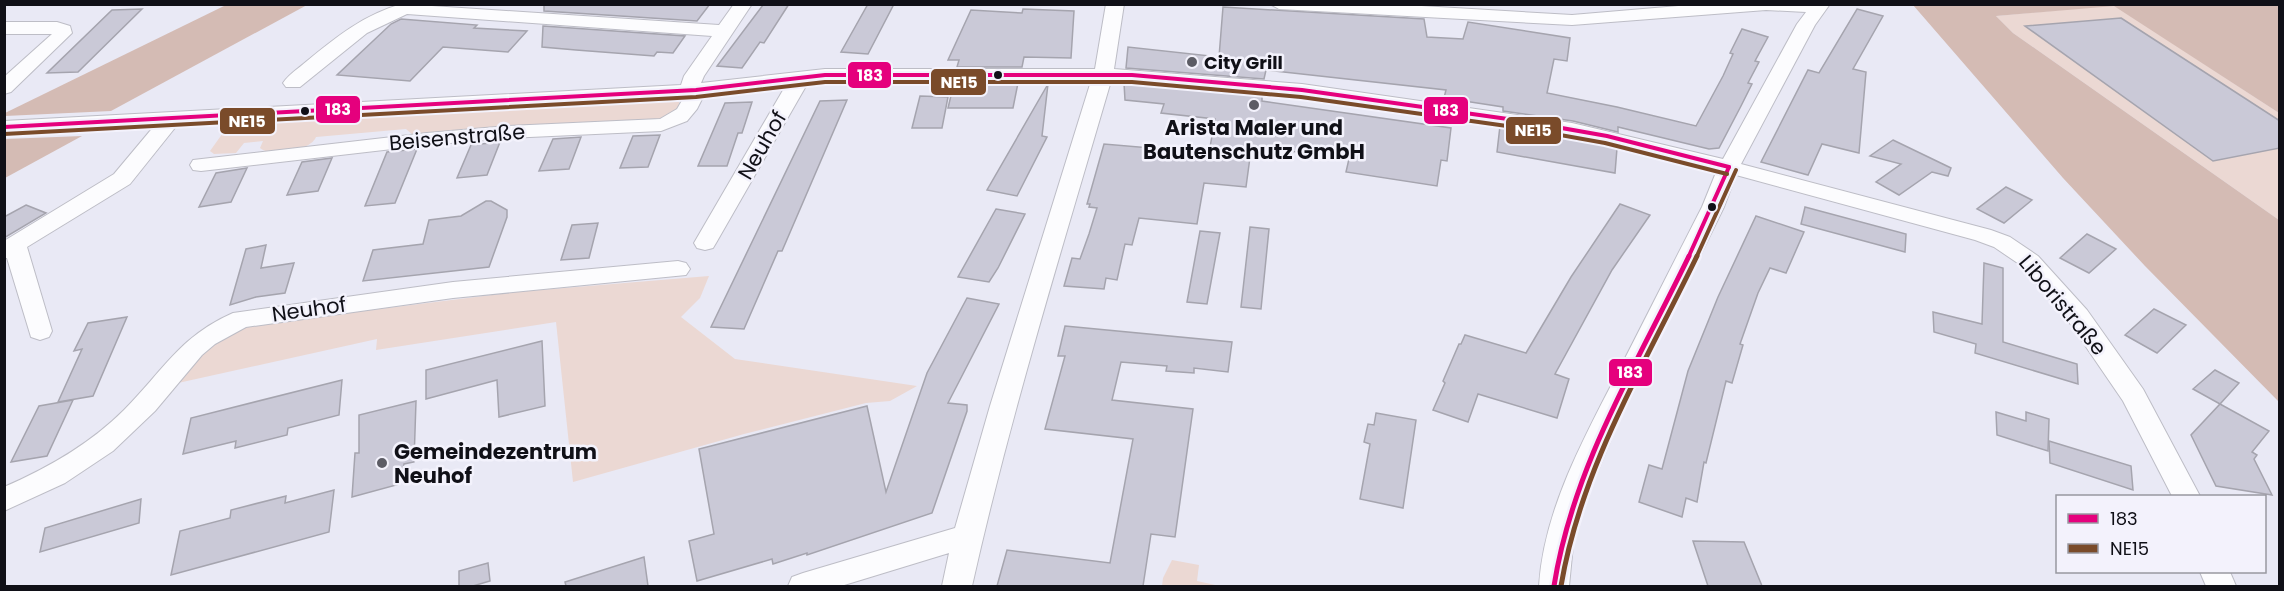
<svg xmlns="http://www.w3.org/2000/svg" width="2284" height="591" font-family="Poppins,sans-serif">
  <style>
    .green { fill: #ebd8d3 }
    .forest { fill: #d4bbb4 }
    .building { fill: #cac9d7; stroke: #a5a4ae; stroke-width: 1.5 }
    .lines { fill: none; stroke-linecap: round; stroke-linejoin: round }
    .minor-casing { stroke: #bdbdc6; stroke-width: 2 }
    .minor { fill: #fcfcfe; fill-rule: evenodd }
    .bus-1-far1-casing { stroke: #f3f2fc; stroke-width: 8 }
    .bus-1-casing { stroke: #f3f2fc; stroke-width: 10 }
    .bus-2-far1-casing { stroke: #f3f2fc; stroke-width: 8 }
    .bus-2-casing { stroke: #f3f2fc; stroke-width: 10 }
    .bus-1-far1 { stroke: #e5007d; stroke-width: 4 }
    .bus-1 { stroke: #e5007d; stroke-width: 5 }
    .bus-2-far1 { stroke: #7a4b2a; stroke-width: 4 }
    .bus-2 { stroke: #7a4b2a; stroke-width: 5 }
    .poi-dot { fill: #5c5c65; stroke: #f3f2fc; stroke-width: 2 }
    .bus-dot { fill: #101017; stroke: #f3f2fc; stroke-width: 2 }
    .labels { text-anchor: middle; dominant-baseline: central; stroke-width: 5; stroke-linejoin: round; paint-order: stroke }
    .far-poi-label { font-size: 18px; font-weight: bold; fill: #101017; stroke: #f3f2fc; text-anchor: start }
    .poi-label { font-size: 21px; font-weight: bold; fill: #101017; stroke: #f3f2fc }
    .street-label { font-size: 21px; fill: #101017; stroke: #f3f2fc }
    .line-badge { stroke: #f3f2fc; stroke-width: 2 }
    .badge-label { font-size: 16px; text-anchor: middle; font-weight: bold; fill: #fff }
  </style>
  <rect width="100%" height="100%" fill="#e9e9f5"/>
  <!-- green -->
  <g class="green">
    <path d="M2114 5 2279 113V220L2013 33 1996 16Z"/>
    <path d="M673 99 679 102 681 107 660 119 414 136 406 129 316 137C311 151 270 157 260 148L263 141 244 143 236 153 214 154 210 151 230 123Z"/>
    <path d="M709 276 700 298 681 317 735 359 917 386 890 401 866 403 744 434 573 482 556 322 376 350 377 339 178 383 206 349 249 325 516 292Z"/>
    <path d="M1172 560 1199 565 1197 581 1220 586H1162L1163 578Z"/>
  </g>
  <!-- forest -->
  <g class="forest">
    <path d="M226 5H307L111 111 5 116V113Z"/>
    <path d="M1913 5H2279V113L2114 6 1996 16 2013 33 2279 220V402L2145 266 2063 178Z"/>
    <path d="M82 136 5 178V139Z"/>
  </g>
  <!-- building -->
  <g class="building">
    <path d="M544 4H710L697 21 544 11Z"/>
    <path d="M789 4 764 43 760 42 742 68 717 66 763 5Z"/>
    <path d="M868 4H894L868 54 841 52Z"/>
    <path d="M1223 7 1424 19 1427 37 1463 39 1468 22 1570 38 1567 61 1554 59 1547 93 1617 107 1696 126 1723 76 1733 54 1730 53 1742 29 1768 37 1755 61 1759 62 1748 83 1752 84 1741 106 1719 148 1709 149 1618 127V132L1573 121 1503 111V107L1444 98 1446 90 1266 70 1264 79 1126 68 1128 47 1219 57Z"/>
    <path d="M142 9 78 72 47 73 112 10Z"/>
    <path d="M1023 9 1074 11 1071 58 1024 57 1022 67H957L959 60H948L971 10 1022 13Z"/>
    <path d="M1857 9 1883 16 1853 69 1866 72 1859 153 1822 144 1808 175 1761 162 1808 70 1819 73Z"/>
    <path d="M2121 18 2280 121V148L2213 161 2025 26Z"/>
    <path d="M401 19 477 25 474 28 527 31 508 52 443 47 410 81 337 75 391 24Z"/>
    <path d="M543 26 685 36 673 53 657 52 654 56 576 50 542 47Z"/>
    <path d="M954 83H1018L1013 108H948Z"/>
    <path d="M1124 83 1262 95V101L1451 128 1447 161 1441 160 1437 186 1346 172 1349 159 1275 149V152L1251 150 1246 187 1204 183 1197 224 1139 218 1132 245 1125 244 1117 280 1106 278 1104 289 1064 286 1072 258 1080 259 1089 234 1097 208 1089 207 1090 204H1087L1104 144 1209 153 1215 119 1161 113 1164 104 1125 100Z"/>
    <path d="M1048 84 1042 136 1047 137 1017 196 987 190Z"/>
    <path d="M920 96 948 97 942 128H912Z"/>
    <path d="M847 100 782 251H778L744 329 711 327 820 101Z"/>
    <path d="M752 102 742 133H738L727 166H698L725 103Z"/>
    <path d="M1500 126 1617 148 1615 173 1497 152Z"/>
    <path d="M660 135 648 167 620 168 633 136Z"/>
    <path d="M581 137 569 169 539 171 553 139Z"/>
    <path d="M1893 140 1951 168 1948 176 1932 172 1899 195 1876 182 1901 164 1870 156Z"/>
    <path d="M500 142 487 175 457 178 471 145Z"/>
    <path d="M417 149 395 203 365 206 387 152Z"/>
    <path d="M332 158 318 191 287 195 302 162Z"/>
    <path d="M247 168 231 202 199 207 216 173Z"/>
    <path d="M2006 187 2032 200 2004 223 1977 209Z"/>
    <path d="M486 201H491L507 210V217L489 267 363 281 373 250 423 244 429 220 461 216Z"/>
    <path d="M1620 204 1650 215 1612 270 1555 374 1569 379 1557 418 1478 394 1468 422 1433 410 1445 383 1443 381 1459 344H1461L1465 335 1526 353 1571 277Z"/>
    <path d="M26 205 46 213 4 238V217Z"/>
    <path d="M1805 207 1906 234 1905 252 1801 224Z"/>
    <path d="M996 209 1025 214 998 268 989 282 958 277Z"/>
    <path d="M1756 216 1804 232 1786 273 1770 268 1758 293 1740 344 1743 345 1732 383 1726 381 1706 463 1704 462 1697 502 1686 498 1682 517 1639 502 1649 465 1662 469 1688 371 1718 297Z"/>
    <path d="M598 223 589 258 561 260 572 225Z"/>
    <path d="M1250 227 1269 229 1261 309 1241 307Z"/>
    <path d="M1200 231 1220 233 1207 304 1187 302Z"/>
    <path d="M2087 234 2116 249 2089 273 2060 258Z"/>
    <path d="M266 245 261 268 294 263 285 293 256 297 230 305 246 249Z"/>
    <path d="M1984 263 2003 268V342L2077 364 2078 384 1975 353 1976 344 1934 332 1933 312 1982 324Z"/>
    <path d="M967 298 999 304 948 403 967 405V411L932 513 807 555V553L773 564 772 559 697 581 689 541 714 534 699 449 867 406 886 492 927 373Z"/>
    <path d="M2154 309 2186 325 2157 353 2125 335Z"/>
    <path d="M127 317 93 396 58 402 82 349 74 351 88 323Z"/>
    <path d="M1065 326 1232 342 1228 372 1194 368V373L1166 371 1167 366 1121 362 1112 400 1193 409 1175 537 1151 534 1143 586H997L1007 550 1110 563 1133 439 1045 429 1065 356H1058Z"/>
    <path d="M542 341 545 406 499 417 497 380 426 399V370Z"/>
    <path d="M2215 370 2239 383 2220 404 2193 389Z"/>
    <path d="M342 380 339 415 288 428 287 435 235 448 236 441 183 454 191 418Z"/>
    <path d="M73 400 47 456 11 462 39 406Z"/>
    <path d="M416 401 414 462 404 464 400 484 352 497 355 453H359V415Z"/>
    <path d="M2220 404 2269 431 2252 452 2257 455 2254 459 2272 495 2216 486 2191 435Z"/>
    <path d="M1996 412 2026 421V412L2049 419 2048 451 1997 435Z"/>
    <path d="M1376 413 1416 420 1403 508 1360 499 1370 444 1364 442 1368 424 1374 425Z"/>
    <path d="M2049 441 2131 466 2133 490 2050 463Z"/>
    <path d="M334 490 329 532 171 575 180 531 230 518 231 510 286 496 285 503Z"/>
    <path d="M141 499 139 523 40 552 45 528Z"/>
    <path d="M1693 541 1744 542 1762 586H1708Z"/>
    <path d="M644 557 648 586H566L565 582Z"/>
    <path d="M488 563 490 581 473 586H459V571Z"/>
  </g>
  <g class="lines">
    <defs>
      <g id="minor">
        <path d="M402 4 719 25 734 4H752L704 76 701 83 825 69H1095L1106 4H1124L1114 69 1302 84 1572 123 1723 159 1797 24 1806 12 1766 10 1572 25 1279 9 1270 4H1388L1572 15 1702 4H1830L1815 25 1741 164 1991 230 2010 237 2038 256 2087 310 2143 389 2200 496H2172L2123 401 2069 322 2022 266 1994 247 1975 240 1736 175 1724 207 1617 425 1584 504 1574 535 1569 586H1539C1544 509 1584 438 1619 370 1647 316 1674 261 1702 207L1717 170C1526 118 1328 98 1132 81H1111C1062 249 1010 416 972 586H942L949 553 841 586H788L792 577 803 573 955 528 990 406 1091 81H825L805 83 806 86 716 243 713 248 705 250 697 248 694 243 786 85 704 95 697 109 687 121 661 131 508 138 427 145 201 171 193 170 190 165 193 160 427 133 508 126 660 119 677 109 684 97 178 124 130 184 27 247 52 331 49 337 40 340 31 337 7 258H4V241L114 174 155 125 4 133V121L681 85 684 76 712 36 407 14 367 33 300 87H286L283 83C289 74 299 68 307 61 336 37 365 14 402 4Z"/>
        <path d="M4 22H57L70 26 72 33 11 92 4 94V77L52 34H4Z"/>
        <path d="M678 261 686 263 690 269 686 275 453 298 246 327 215 344 202 355 155 411 113 451 65 483 4 511V487C48 468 90 444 124 410 163 371 180 336 233 313L453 282Z"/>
        <path d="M2200 572H2230L2236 586H2206Z"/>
      </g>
    </defs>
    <!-- minor casing -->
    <use href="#minor" class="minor-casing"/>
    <!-- minor -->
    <use href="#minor" class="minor"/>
    <defs>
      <g id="bus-1-far1">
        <path d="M4 127 696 90 825 75H1132L1302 90 1522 121 1607 136 1729 167"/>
        <path d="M1688 258 1729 167"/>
      </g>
      <path id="bus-1" d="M1554 586C1573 466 1637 364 1689 256"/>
      <g id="bus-2-far1">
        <path d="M4 134 696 97 825 82H1132L1301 97 1521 128 1605 143 1727 174"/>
        <path d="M1696 258 1736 170"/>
      </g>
      <path id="bus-2" d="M1561 586C1581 467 1645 364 1697 256"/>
    </defs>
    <!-- bus-1-far1 casing -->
    <use href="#bus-1-far1" class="bus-1-far1-casing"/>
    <!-- bus-1 casing -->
    <use href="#bus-1" class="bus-1-casing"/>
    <!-- bus-2-far1 casing -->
    <use href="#bus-2-far1" class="bus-2-far1-casing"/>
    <!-- bus-2 casing -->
    <use href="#bus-2" class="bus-2-casing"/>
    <!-- bus-1-far1 -->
    <use href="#bus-1-far1" class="bus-1-far1"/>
    <!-- bus-1 -->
    <use href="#bus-1" class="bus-1"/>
    <!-- bus-2-far1 -->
    <use href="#bus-2-far1" class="bus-2-far1"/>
    <!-- bus-2 -->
    <use href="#bus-2" class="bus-2"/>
  </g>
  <!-- markers -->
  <g class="poi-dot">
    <circle cx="1192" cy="62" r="6"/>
    <circle cx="1254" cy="105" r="6"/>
    <circle cx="382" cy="463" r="6"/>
  </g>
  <g class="bus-dot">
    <circle cx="998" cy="75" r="5"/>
    <circle cx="305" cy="111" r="5"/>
    <circle cx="1712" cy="207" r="5"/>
  </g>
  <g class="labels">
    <!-- far-poi labels -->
    <g class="far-poi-label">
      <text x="1204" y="62">City Grill</text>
    </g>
    <!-- poi labels -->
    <g class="poi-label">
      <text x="1254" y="127">Arista Maler und<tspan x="1254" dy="24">Bautenschutz GmbH</tspan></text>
      <text x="394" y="451" text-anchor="start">Gemeindezentrum<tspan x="394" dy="24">Neuhof</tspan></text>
    </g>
    <!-- street labels -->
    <g class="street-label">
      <text transform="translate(457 137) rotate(-5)">Beisenstraße</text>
      <text transform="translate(762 145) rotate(-60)">Neuhof</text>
      <text transform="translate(2063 305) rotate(50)">Liboristraße</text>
      <text transform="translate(309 309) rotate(-8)">Neuhof</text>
    </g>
  </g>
  <g class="line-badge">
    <rect x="847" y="61" width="45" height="28" rx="6" fill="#e5007d"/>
    <rect x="930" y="68" width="57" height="28" rx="6" fill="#7a4b2a"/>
    <rect x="315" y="95" width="46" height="29" rx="6" fill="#e5007d"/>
    <rect x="1423" y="96" width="46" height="29" rx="6" fill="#e5007d"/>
    <rect x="219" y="107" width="57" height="28" rx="6" fill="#7a4b2a"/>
    <rect x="1505" y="116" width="57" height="29" rx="6" fill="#7a4b2a"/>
    <rect x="1608" y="358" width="45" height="29" rx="6" fill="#e5007d"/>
  </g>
  <g class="badge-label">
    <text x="870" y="81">183</text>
    <text x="959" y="88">NE15</text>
    <text x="338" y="115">183</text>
    <text x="1446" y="116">183</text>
    <text x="247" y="127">NE15</text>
    <text x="1533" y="136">NE15</text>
    <text x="1630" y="378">183</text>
  </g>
  <!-- border -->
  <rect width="2284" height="591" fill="none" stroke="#101017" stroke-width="12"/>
  <!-- legend -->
  <rect x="2056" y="495" width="210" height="78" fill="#f3f2fc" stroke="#9898a0" stroke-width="1.5"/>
  <rect x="2068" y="514" width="30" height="9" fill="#e5007d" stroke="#9898a0" stroke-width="1.5"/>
  <text x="2110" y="525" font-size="18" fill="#101017">183</text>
  <rect x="2068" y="544" width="30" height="9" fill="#7a4b2a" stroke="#9898a0" stroke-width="1.5"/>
  <text x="2110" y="555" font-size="18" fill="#101017">NE15</text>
</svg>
